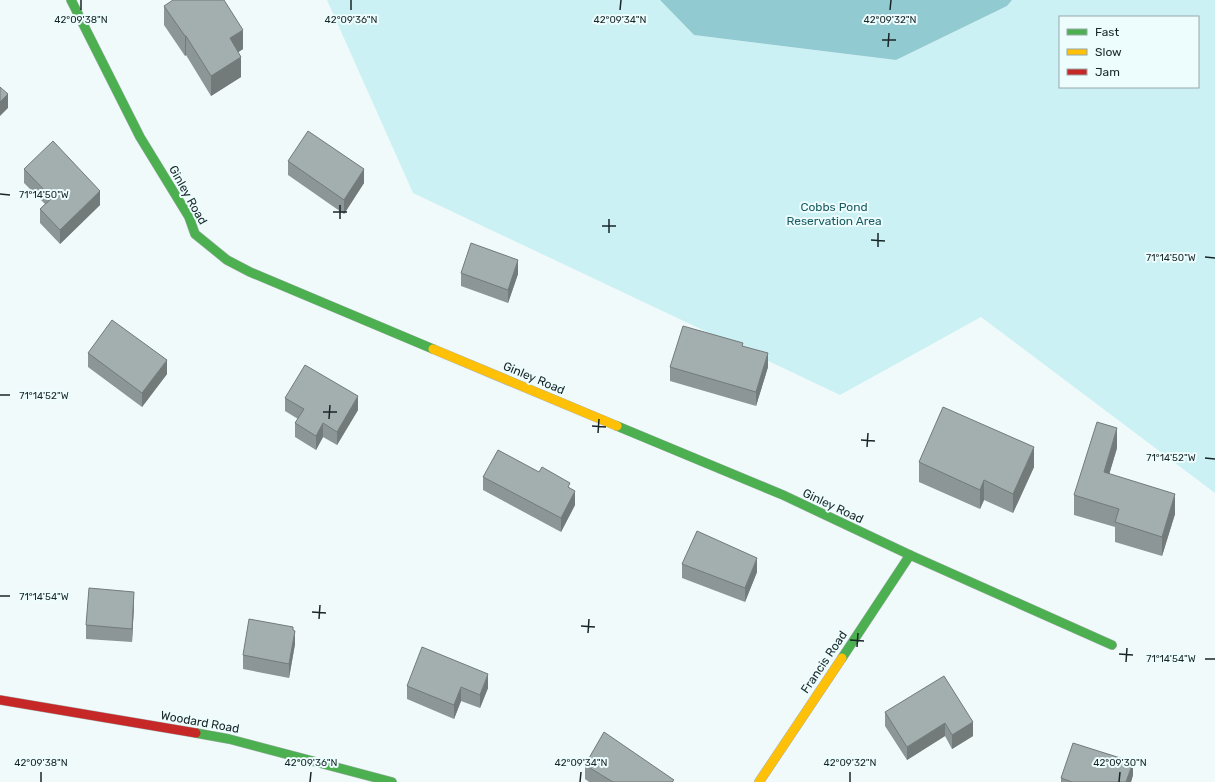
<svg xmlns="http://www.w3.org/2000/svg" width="1215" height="782" font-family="Rubik,sans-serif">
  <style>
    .green { fill: #cbf1f4; fill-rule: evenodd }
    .water { fill: #91cad0 }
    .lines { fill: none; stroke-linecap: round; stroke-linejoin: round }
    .fast-casing { stroke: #a8b2b3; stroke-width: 10 }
    .slow-casing { stroke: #a8b2b3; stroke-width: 10 }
    .jam-casing { stroke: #a8b2b3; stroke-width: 10 }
    .fast { stroke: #4caf50; stroke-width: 9 }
    .slow { stroke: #ffc107; stroke-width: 9 }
    .jam { stroke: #c62828; stroke-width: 9 }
    .wall { fill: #8c9696 }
    .shaded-wall { fill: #727a7a }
    .building { fill: #a3aeaf; stroke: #727a7a }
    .ticks { fill: none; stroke: #182628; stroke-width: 1.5 }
    .labels { text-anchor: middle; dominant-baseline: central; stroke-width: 4; stroke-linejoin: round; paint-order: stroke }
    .street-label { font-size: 12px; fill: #182628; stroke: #edfdfe }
    .park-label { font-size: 12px; fill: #185b61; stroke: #edfdfe }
    .ticks-label { font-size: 10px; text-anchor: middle; fill: #182628; stroke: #edfdfe; stroke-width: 4; stroke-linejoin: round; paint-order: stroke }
  </style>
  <rect width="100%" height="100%" fill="#f1fafa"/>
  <!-- green -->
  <path class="green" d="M327 0H660L694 35 896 60 1007 6 1012 0H1215V493L981 317 840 395 413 193ZM1060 17H1198V87H1060Z"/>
  <!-- water -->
  <path class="water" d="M660 0H1012L1007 6 896 60 694 35Z"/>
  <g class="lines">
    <defs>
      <g id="fast">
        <path d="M71 0 140 137 189 217 195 234 227 260 250 272 433 349"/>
        <path d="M617 426 783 495 910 555 1112 645"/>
        <path d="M842 658 910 555"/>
        <path d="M196 733 229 739 392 782"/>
      </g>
      <g id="slow">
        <path d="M433 349 617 426"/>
        <path d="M759 782 842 658"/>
      </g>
      <path id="jam" d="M0 700 196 733"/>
    </defs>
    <!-- fast casing -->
    <use href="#fast" class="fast-casing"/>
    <!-- slow casing -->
    <use href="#slow" class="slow-casing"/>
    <!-- jam casing -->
    <use href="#jam" class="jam-casing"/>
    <!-- fast -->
    <use href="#fast" class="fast"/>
    <!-- slow -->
    <use href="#slow" class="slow"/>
    <!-- jam -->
    <use href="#jam" class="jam"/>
  </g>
  <!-- wall -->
  <g class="wall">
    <path d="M164 6 243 49 238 52 241 77 211 96 186 55 185 56 164 25Z"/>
    <path d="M288 161 364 183 344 214 288 175Z"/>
    <path d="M24 169 100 205 60 244 40 223V209L45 204 24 183Z"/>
    <path d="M461 273 518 274 508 303 461 286Z"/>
    <path d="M743 346 768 367 756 406 670 381V367Z"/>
    <path d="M88 353 167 374 142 407 88 367Z"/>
    <path d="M285 398 358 410 337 445 323 437 316 450 295 437V423L298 419 285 411Z"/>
    <path d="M1117 448 1109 474 1175 514 1162 556 1115 542V527L1074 515V495Z"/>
    <path d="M919 462 1034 467 1013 513 984 500 980 509 919 482Z"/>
    <path d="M539 472 570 488 575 505 561 532 483 490V477Z"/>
    <path d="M682 564 757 572 745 602 682 578Z"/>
    <path d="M134 605 132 642 86 639V625Z"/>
    <path d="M293 630 295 644 289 678 243 669V655Z"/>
    <path d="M407 686 488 688 480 708 461 701 454 719 407 699Z"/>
    <path d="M885 712 973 722V736L952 749 945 736 907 760 885 726Z"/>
    <path d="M585 765 674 782H589L585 779Z"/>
    <path d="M1133 775 1131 782H1061V778Z"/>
  </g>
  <!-- shaded-wall -->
  <g class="shaded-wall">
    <path d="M243 30V49L230 58V38Z"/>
    <path d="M185 36H186V55L185 56Z"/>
    <path d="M241 57V77L211 96V76Z"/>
    <path d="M8 94V108L0 116V102Z"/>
    <path d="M364 169V183L344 214V200Z"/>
    <path d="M100 191V205L60 244V230Z"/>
    <path d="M518 260V274L508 303V290Z"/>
    <path d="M768 353V367L756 406V392Z"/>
    <path d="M167 360V374L142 407V393Z"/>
    <path d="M358 396V410L337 445V432Z"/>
    <path d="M323 423V437L316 450V436Z"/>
    <path d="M1117 428V448L1104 492V472Z"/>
    <path d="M1034 447V467L1013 513V494Z"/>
    <path d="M984 480V500L980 509V490Z"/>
    <path d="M575 491V505L561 532V518Z"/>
    <path d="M1175 494V514L1162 556V537Z"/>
    <path d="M757 558V572L745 602V588Z"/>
    <path d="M134 592V605L132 642V629Z"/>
    <path d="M295 631V644L289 678V664Z"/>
    <path d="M488 674V688L480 708V695Z"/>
    <path d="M461 687V701L454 719V705Z"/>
    <path d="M973 722V736L952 749V735Z"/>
    <path d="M945 723V736L907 760V747Z"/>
    <path d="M1133 762V775L1131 782H1126Z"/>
  </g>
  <!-- building -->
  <g class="building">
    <path d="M173 0H224L243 30 230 38 241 57 211 76 186 36H185L164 6Z"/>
    <path d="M0 87 8 94 0 102Z"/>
    <path d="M308 131 364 169 344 200 288 161Z"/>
    <path d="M53 141 100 191 60 230 40 209 52 198 24 169Z"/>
    <path d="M471 243 518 260 508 290 461 273Z"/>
    <path d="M112 320 167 360 142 393 88 353Z"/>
    <path d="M683 326 743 343 742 346 768 353 756 392 670 367Z"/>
    <path d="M305 365 358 396 337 432 323 423 316 436 295 423 304 409 285 398Z"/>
    <path d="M943 407 1034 447 1013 494 984 480 980 490 919 462Z"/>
    <path d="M1097 422 1117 428 1104 472 1175 494 1162 537 1115 522 1119 509 1074 495Z"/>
    <path d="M498 450 539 472 542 467 570 483 568 487 575 491 561 518 483 477Z"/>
    <path d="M697 531 757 558 745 588 682 564Z"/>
    <path d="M89 588 134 592 132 629 86 625Z"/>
    <path d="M249 619 293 627V630L295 631 289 664 243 655Z"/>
    <path d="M422 647 488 674 480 695 461 687 454 705 407 686Z"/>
    <path d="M944 676 973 722 952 735 945 723 907 747 885 712Z"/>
    <path d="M604 732 674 780 672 782H613L585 765Z"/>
    <path d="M1073 743 1133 762 1126 782H1072L1061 778Z"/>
  </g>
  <!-- ticks -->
  <path class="ticks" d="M81 10V0M351 10V0M620 10 621 0M890 10 891 0M882 40H896M888 47 889 33M0 194 10 195M333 212H347M340 219V205M602 226H616M609 233V219M871 240 885 241M878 247V233M1205 257 1215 258M0 395H10M323 412H337M329 419 330 405M592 426 606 427M598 433 599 419M861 440 875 441M867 447 868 433M1205 458 1215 459M0 596H10M312 612 326 613M319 619 320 605M581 626 595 627M588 633 589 619M850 640 864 641M857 647 858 633M1119 654 1133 655M1205 659H1215M1126 662 1127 648M41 782V772M310 782 311 772M580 782 581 772M850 782V772M1119 782 1120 772"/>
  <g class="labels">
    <!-- street labels -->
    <g class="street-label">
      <text transform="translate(188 195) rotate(61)">Ginley Road</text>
      <text transform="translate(534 378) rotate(23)">Ginley Road</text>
      <text transform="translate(833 506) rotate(25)">Ginley Road</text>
      <text transform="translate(824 662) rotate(-56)">Francis Road</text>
      <text transform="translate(200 722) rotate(10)">Woodard Road</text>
    </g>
    <!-- park labels -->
    <g class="park-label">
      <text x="834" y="207">Cobbs Pond<tspan x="834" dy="14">Reservation Area</tspan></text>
    </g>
  </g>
  <g class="ticks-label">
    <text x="81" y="23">42°09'38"N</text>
    <text x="351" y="23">42°09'36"N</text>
    <text x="620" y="23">42°09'34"N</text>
    <text x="890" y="23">42°09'32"N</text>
    <text x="44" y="198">71°14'50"W</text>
    <text x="1171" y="261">71°14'50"W</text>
    <text x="44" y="399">71°14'52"W</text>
    <text x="1171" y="461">71°14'52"W</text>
    <text x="44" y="600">71°14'54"W</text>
    <text x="1171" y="662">71°14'54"W</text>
    <text x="41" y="766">42°09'38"N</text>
    <text x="311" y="766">42°09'36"N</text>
    <text x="581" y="766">42°09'34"N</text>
    <text x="850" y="766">42°09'32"N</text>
    <text x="1120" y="766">42°09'30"N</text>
  </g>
  <!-- legend -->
  <rect x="1059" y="16" width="140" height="72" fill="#edfdfe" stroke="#98a7a8"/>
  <rect x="1067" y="29" width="20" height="6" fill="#4caf50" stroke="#98a7a8"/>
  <text x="1095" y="36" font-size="12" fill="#182628">Fast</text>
  <rect x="1067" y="49" width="20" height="6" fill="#ffc107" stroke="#98a7a8"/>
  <text x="1095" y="56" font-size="12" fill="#182628">Slow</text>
  <rect x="1067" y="69" width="20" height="6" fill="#c62828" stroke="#98a7a8"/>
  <text x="1095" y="76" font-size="12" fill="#182628">Jam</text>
</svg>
